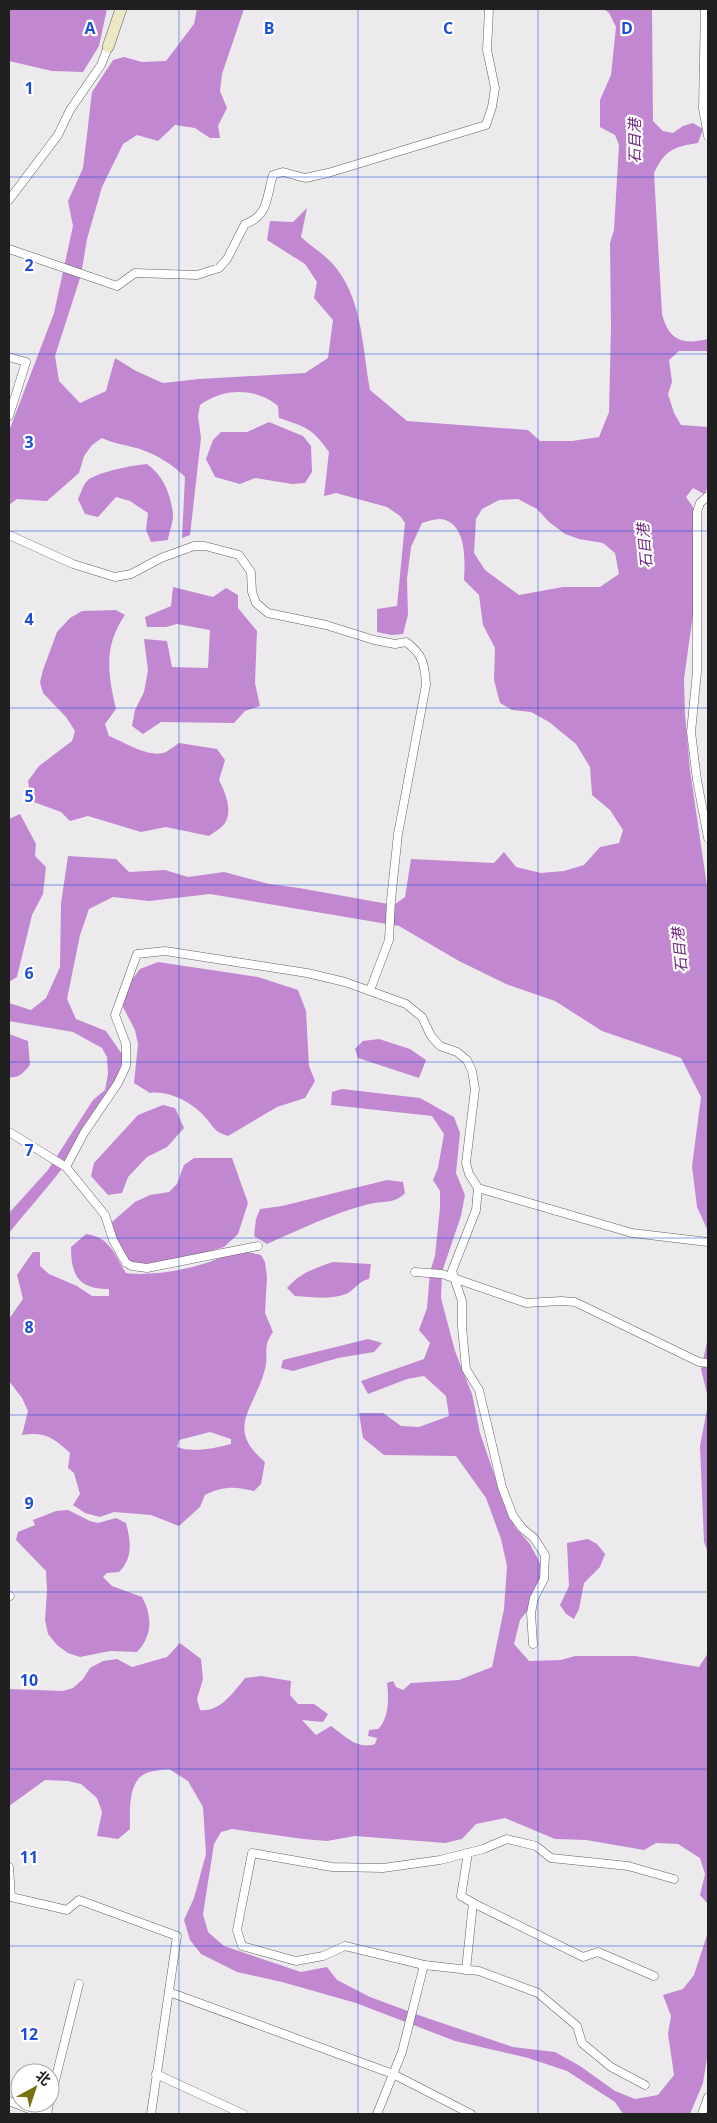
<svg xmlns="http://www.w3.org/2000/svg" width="717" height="2123" font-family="'Open Sans','Noto Sans SC',sans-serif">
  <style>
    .water { fill: #c188d1; fill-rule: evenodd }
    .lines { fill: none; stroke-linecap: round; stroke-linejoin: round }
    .street-casing { stroke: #636064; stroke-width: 9 }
    .secondary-casing { stroke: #636064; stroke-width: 12 }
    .street { stroke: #fff; stroke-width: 8 }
    .secondary { stroke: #ece8c4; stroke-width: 11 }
    .grid { fill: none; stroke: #1d4ed8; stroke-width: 1; stroke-opacity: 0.55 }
    .labels { text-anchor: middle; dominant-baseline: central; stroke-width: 4.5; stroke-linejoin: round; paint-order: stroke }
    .water-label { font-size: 15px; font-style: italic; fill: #6f2a81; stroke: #fff }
    .grid-label { font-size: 16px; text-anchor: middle; font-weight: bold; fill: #1d4ed8; stroke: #fff; stroke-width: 4.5; stroke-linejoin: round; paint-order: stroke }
  </style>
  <rect width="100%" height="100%" fill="#eceaed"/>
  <!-- water -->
  <g class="water">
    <path d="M9 9H107L99 46 83 72 52 71 9 61Z"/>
    <path d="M197 9H244L222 74 220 91 227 108 218 126 220 138H210L195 128 175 125 158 141 137 135 123 144 102 187 87 239 81 275 55 356 59 381 80 403 106 391 115 358 136 371 163 383 199 379 305 373 328 358 333 320 314 298 317 282 305 264 267 240 270 221 293 222 307 208 301 237C311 246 322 253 331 262 363 296 362 347 370 390L407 421 528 430 540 441H572L599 437 609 412 611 328 610 243 614 230 619 145 615 135 600 127V100L611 75 616 27 609 13 604 9H652L653 121 663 131 673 133 683 126 693 123 703 129 698 143C673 147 665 150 654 173L662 314C669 341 683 345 708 339V351H679L669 360 672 382 668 394 674 413 681 425 708 427V487L704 494 693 488 686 497 695 510 694 607 684 679 685 714 690 770 708 893V1231L697 1207 692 1166 701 1097 681 1058 602 1031 555 1001 506 984 459 961 399 926 210 894 149 901 113 897 89 909 80 935 67 999 76 1019 106 1031 124 1057C120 1068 117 1079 113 1090 89 1142 45 1189 9 1233V1213L48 1170 93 1100 105 1090 108 1074 107 1057 102 1048 73 1032 9 1021V1003L31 1010 46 998 60 967 61 903 68 856 116 859 129 872 165 870 188 877 224 872 269 884 299 888 394 905 405 897 411 859 494 863 504 852 516 867 541 873 564 871 584 865 600 847 619 843 623 830 610 810 592 795 590 767 576 744 549 722 531 712 512 710 500 703 494 680 495 648 483 625 479 595 464 580C465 563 467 527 445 520 438 517 429 521 422 523L411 547 407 579 408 615 403 634 391 635 377 632V609L397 606 405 523 400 516 387 507 336 493 324 496 329 452C312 428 306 427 279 418L278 406C255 387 223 388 200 405L198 416 201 438 190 535 182 538 185 477C172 464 157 455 140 449 127 445 114 444 102 438L92 445 84 456 79 473 47 501 17 499 9 505V431L54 313 73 226 68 201 83 168 92 92 113 60 124 57 142 62 166 61 194 24ZM518 499 537 509 549 522 565 534 579 539 603 543 615 553 619 574 600 587H563L519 595 485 570 474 553 476 519 482 509 499 500Z"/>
    <path d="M269 422 303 436 311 446 312 472 305 483 292 484 255 478 240 484 215 477 206 459 213 440 221 432H247Z"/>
    <path d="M147 464C163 475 170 493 173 513 174 521 169 532 168 540L151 542 146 530 148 513 130 501 116 497 98 517 85 514 78 499C81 493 83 485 87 481 96 472 134 465 147 464Z"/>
    <path d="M173 587 213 597 226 588 238 595V608L257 631 255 683 260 706 245 711 234 723 161 722 143 734 132 726 135 710 144 692 148 670 144 639 167 641 172 667 208 668 210 630 177 624 166 627H147L145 617 171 606Z"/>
    <path d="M116 610 125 615C103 647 108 674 116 709L105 724 109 736C124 742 150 759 166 752 170 749 175 746 179 743L217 749 225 760 219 780C225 792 233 810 225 823 222 828 214 832 209 836L166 827 141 832 88 816 70 821 61 812 31 801 28 781 39 766 72 741 75 731 66 717 43 693 40 682 43 670 57 632 70 618 82 611Z"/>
    <path d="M20 814 36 844 35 856 46 867 43 894 32 915 17 977 9 982V819Z"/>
    <path d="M158 962 258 977 298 990 306 1011 309 1066 315 1081 305 1098 277 1107 228 1136C213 1131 215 1128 205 1117 193 1103 169 1090 150 1093L134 1083 138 1044 135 1030 122 1005 125 989 140 969Z"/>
    <path d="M9 1034 28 1041 30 1065C24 1072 19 1079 9 1077Z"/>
    <path d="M379 1039 410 1049 426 1060 419 1078 358 1058 355 1049 363 1041Z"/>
    <path d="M342 1089 420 1098 454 1117 460 1133 456 1173 465 1195 461 1216 442 1272 441 1298 455 1351 472 1394 480 1433 504 1503 515 1527 530 1544 544 1571 536 1600 520 1620 514 1644 529 1661 561 1660 575 1656H635L699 1667 708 1653V1904L700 1895 705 1874 700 1858 678 1844 656 1843 644 1850 586 1840 555 1839 505 1818 476 1824 462 1839 445 1843 355 1836 327 1841 303 1839 232 1829 221 1832 214 1844 203 1914 208 1932 224 1946 301 1972 327 1967 337 1980 370 1997 424 2017 513 2047 555 2052 580 2066 615 2091 635 2099 658 2095 674 2075 668 2034 671 2016 663 1995 683 1989 694 1975 708 1932V2052L703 2083 690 2114H623L615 2102 567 2071 528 2058 455 2041 356 2003 282 1982 237 1972 201 1954 190 1940 184 1920 194 1898 206 1854 203 1807 188 1781 169 1769C160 1770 145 1771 139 1778 128 1791 130 1814 130 1829L118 1839 97 1836 102 1812 97 1798 81 1784 68 1781 45 1780 9 1806V1689L63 1691 73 1688 83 1679 90 1668 103 1661 117 1659 132 1667 167 1657 180 1643 201 1659 203 1679 197 1699 200 1710C219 1713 234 1692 245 1678L261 1676 291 1681 290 1695 298 1704H314L328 1714 323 1722 302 1720 316 1735 331 1726C345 1736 357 1750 375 1744L377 1738 368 1736 369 1730 378 1729C389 1719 389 1697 387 1683L393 1681 396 1687 403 1690 411 1683 459 1680 492 1667 504 1609 507 1566 501 1539 486 1498 456 1456 384 1455 363 1438 359 1413H383L401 1426 419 1427 449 1416 446 1396 424 1376 407 1379 368 1394 361 1381 424 1359 430 1343 419 1330 427 1308 430 1272 435 1256 440 1207V1191L433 1180 438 1168 444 1134 432 1116 331 1105 332 1092Z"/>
    <path d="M163 1105 175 1108 184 1128 167 1147 147 1157 128 1177 122 1193 108 1195 91 1176 94 1163 138 1115Z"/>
    <path d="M194 1158H232L248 1203 238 1234 224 1247 143 1270 130 1267 115 1239 112 1222 135 1202 150 1195 169 1192 177 1184 184 1165Z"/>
    <path d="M387 1180 403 1182 405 1193C395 1204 383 1201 369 1204 333 1213 301 1229 267 1244L254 1236 256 1219 260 1209 282 1206Z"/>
    <path d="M86 1234C110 1237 114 1254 126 1273 154 1277 212 1267 235 1249L261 1255 265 1262 267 1277 265 1313 273 1332C262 1347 269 1353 265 1369 255 1409 224 1428 265 1462L261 1484 254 1491C235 1486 222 1486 205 1495L200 1507 179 1526 151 1515 114 1512 100 1517 85 1513 73 1505 80 1494 74 1473 68 1468 70 1453C54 1438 45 1431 22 1435L28 1411 22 1398 9 1381V1319L23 1299 17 1275 33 1252H40V1266L49 1274 77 1286 92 1296H109V1289C78 1289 71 1275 71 1247ZM210 1432 231 1439V1444C216 1448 192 1453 177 1447L179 1440Z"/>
    <path d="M333 1262 371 1264 369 1279C357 1282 355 1290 346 1294 330 1300 312 1297 295 1296L287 1288C300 1273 315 1268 333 1262Z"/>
    <path d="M708 1338V1398L701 1369Z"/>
    <path d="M368 1339 382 1343 374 1352 338 1358 293 1371 281 1368 283 1360Z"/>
    <path d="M708 1404V1552L704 1542 700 1446Z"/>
    <path d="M68 1510 90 1521 98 1523 116 1518 126 1523C131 1542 133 1558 119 1572L107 1573 103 1577 112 1586 142 1597C152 1615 153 1636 137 1652L110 1651 80 1657 68 1653 57 1645 48 1634 45 1620 47 1591 46 1571 16 1540 18 1532 35 1525 33 1520 56 1511Z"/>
    <path d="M588 1539 597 1544 605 1554 600 1567 584 1583 579 1609 574 1619 566 1614 560 1605 569 1586 567 1543Z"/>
  </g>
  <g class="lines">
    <defs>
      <g id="street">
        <path d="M705 9 703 108 708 136"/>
        <path d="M9 200 58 135 70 110 101 65 108 47"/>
        <path d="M9 249 117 286 135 273 197 275 219 268 227 259 245 224C269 216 266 197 273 175L283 172 305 178 328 173 486 125 492 107 495 88 487 50 489 9"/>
        <path d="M9 357 26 362 9 416"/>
        <path d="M708 496 700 503 697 512V672L691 732 697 780 708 838"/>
        <path d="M9 535 73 564 115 577 131 574 161 558 194 546H205L239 555 251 572 252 592 256 603 268 613 326 625 374 640 395 644 406 642C423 654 425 665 426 685L398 834 391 900 389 940 370 990"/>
        <path d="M9 1132 66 1167 105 1215 113 1240 126 1263 132 1266 147 1268 258 1246"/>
        <path d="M66 1167 84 1133 118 1083 126 1066V1044L115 1015 137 954 165 951 307 973 345 982 406 1004 422 1017 431 1036 440 1046 457 1052 467 1060 472 1071 475 1089 466 1163 469 1174 478 1188 476 1210 452 1271 462 1301V1327L466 1369 479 1390 502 1487 513 1516 523 1529 534 1538 545 1555 544 1579 534 1598 531 1613 533 1644"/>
        <path d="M478 1188 632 1233 708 1242"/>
        <path d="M415 1272 442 1274 526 1303 561 1301 575 1302 699 1362 708 1363"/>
        <path d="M9 1596H10"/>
        <path d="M9 1867 11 1897 67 1910 79 1900 177 1936 151 2114"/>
        <path d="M473 1903 583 1957 598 1952 654 1976"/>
        <path d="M466 1970 473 1903 461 1896 468 1853"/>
        <path d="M169 1992 393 2074 471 2114"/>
        <path d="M156 2074 243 2114"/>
        <path d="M645 2085 611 2067 582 2043 577 2026 538 1993 479 1971 424 1965 345 1946 323 1956 296 1961 242 1946 237 1930 252 1853 332 1867 383 1868 440 1860 483 1849 507 1839 536 1846 551 1858 628 1866 674 1879"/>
        <path d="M9 2101 42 2114"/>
        <path d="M50 2101 79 1984"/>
        <path d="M47 2114 49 2103"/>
        <path d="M377 2114 402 2052 424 1965"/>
        <path d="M702 2114 708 2097"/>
      </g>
      <path id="secondary" d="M108 47 121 9"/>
    </defs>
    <!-- street casing -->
    <use href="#street" class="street-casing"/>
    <!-- secondary casing -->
    <use href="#secondary" class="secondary-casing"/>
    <!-- street -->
    <use href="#street" class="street"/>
    <!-- secondary -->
    <use href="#secondary" class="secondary"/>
  </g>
  <!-- grid -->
  <path class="grid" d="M179 9V2114M358 9V2114M538 9V2114M9 177H708M9 354H708M9 531H708M9 708H708M9 885H708M9 1062H708M9 1238H708M9 1415H708M9 1592H708M9 1769H708M9 1946H708"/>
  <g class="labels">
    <!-- water labels -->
    <g class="water-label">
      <text transform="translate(634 141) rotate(-90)">石目港</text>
      <text transform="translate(644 546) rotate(-95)">石目港</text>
      <text transform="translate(679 950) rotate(-95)">石目港</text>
    </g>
  </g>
  <g class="grid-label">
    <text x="90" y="34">A</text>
    <text x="269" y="34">B</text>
    <text x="448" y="34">C</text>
    <text x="627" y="34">D</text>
    <text x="29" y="94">1</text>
    <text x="29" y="271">2</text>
    <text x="29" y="448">3</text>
    <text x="29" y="625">4</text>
    <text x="29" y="802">5</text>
    <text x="29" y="979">6</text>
    <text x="29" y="1156">7</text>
    <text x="29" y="1333">8</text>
    <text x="29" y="1509">9</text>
    <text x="29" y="1686">10</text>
    <text x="29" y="1863">11</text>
    <text x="29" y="2040">12</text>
  </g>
  <!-- border -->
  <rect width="717" height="2123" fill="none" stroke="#212021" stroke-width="20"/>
  <!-- north arrow -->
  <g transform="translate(35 2088) rotate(40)"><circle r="24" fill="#ffffff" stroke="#a6a6a6"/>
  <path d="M0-4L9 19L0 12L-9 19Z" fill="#797112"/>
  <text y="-8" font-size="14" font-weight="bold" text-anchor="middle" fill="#212021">北</text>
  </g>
</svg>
